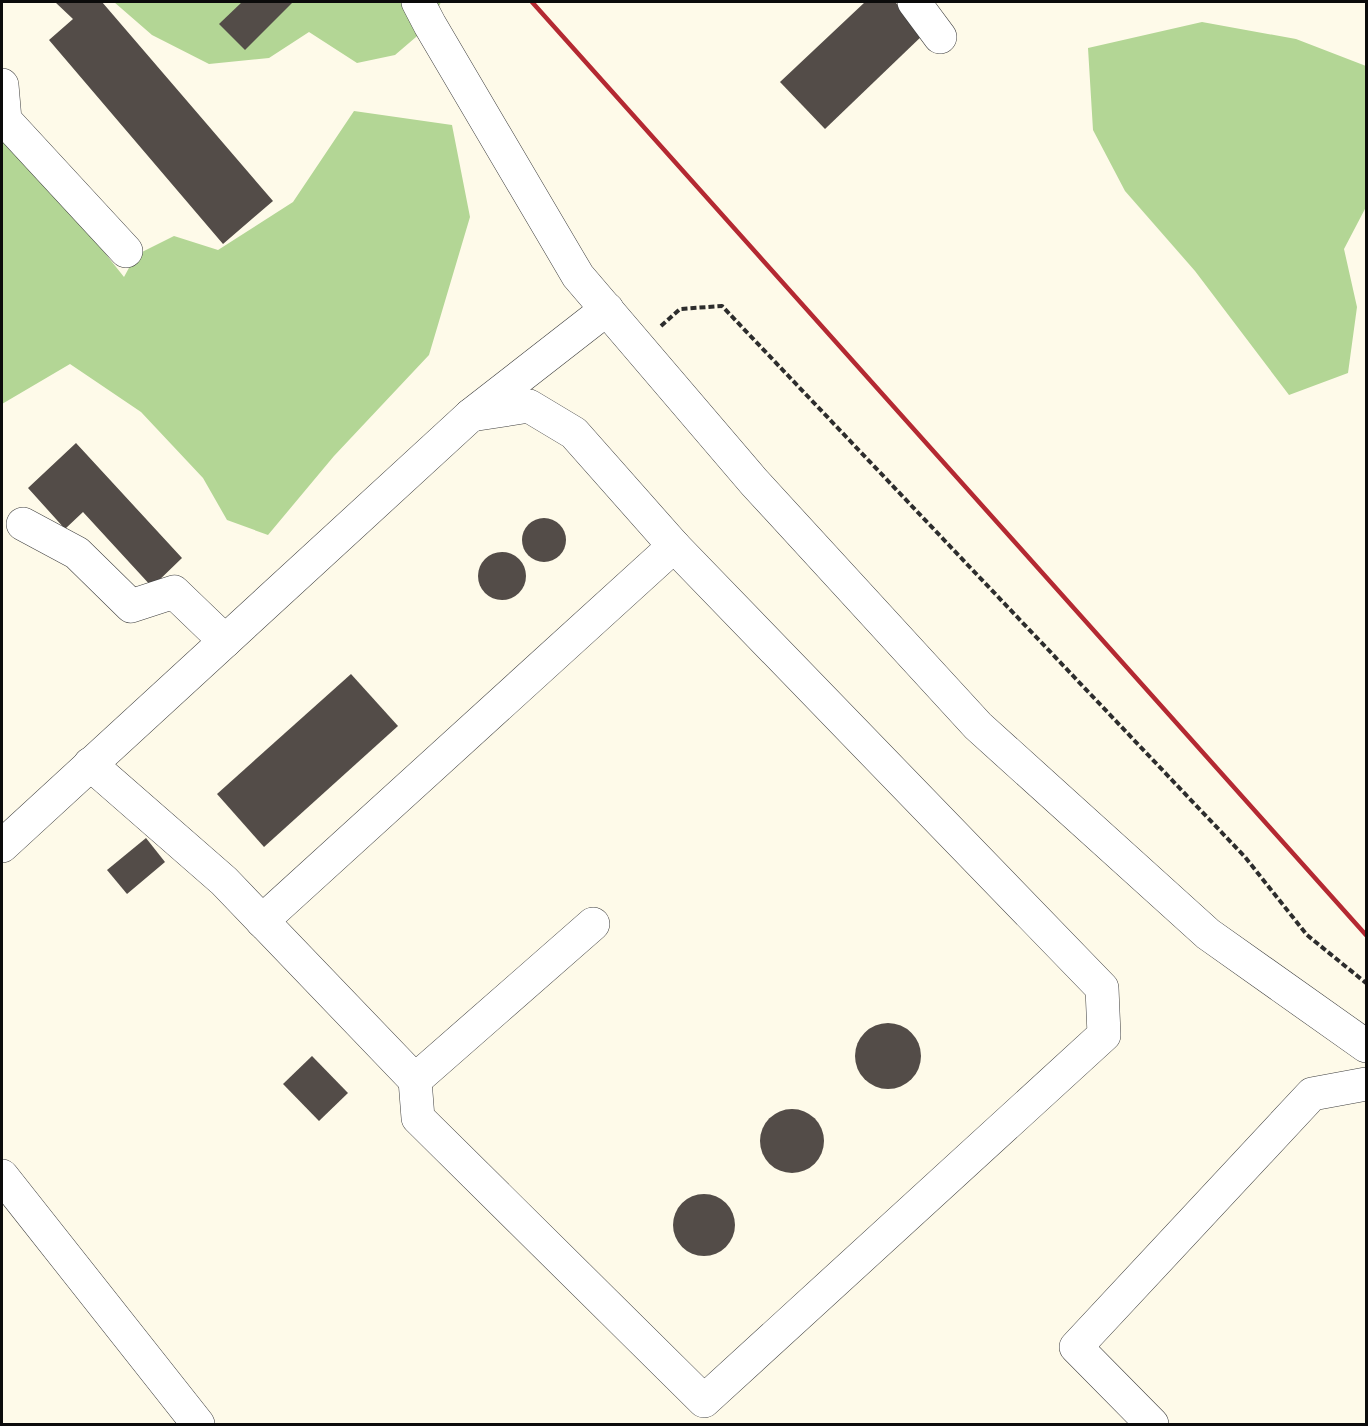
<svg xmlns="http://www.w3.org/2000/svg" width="1368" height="1426" font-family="'Roboto Serif',serif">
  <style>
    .forest { fill: #b3d695 }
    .building { fill: #534c48 }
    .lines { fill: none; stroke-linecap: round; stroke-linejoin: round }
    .minor-casing { stroke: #3e3e3e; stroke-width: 34 }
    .path { stroke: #2d2d2d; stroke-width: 4; stroke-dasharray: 6 3; stroke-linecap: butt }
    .minor { stroke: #fff; stroke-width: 33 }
    .rail { stroke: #b42932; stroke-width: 4.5 }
  </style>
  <rect width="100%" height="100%" fill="#fefae9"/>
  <!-- forest -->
  <g class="forest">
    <path d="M114 2H441L430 25 395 55 357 63 309 32 269 58 209 64 152 35Z"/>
    <path d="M1202 22 1296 39 1366 66V207L1344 249 1357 307 1348 373 1289 395 1195 271 1125 191 1093 130 1088 48Z"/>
    <path d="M2 107 61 198 124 277 136 255 174 236 218 250 293 202 354 111 452 125 470 217 429 355 334 456 268 535 227 520 203 478 141 412 70 364 2 404Z"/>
  </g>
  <!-- building -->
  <g class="building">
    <path d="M55 2H102L273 201 223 244 49 40 73 19Z"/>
    <path d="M242 2H293L245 50 219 24Z"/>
    <path d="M865 2H895L925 33 825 129 780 82Z"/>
    <path d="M76 443 182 558 152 587 83 512 65 529 28 488Z"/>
    <circle cx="544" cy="540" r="22"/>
    <circle cx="502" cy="576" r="24"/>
    <path d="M351 674 398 726 264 847 217 794Z"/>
    <path d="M146 838 165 862 127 894 107 870Z"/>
    <circle cx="888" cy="1056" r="33"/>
    <path d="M312 1056 348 1093 319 1121 283 1084Z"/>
    <circle cx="792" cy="1141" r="32"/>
    <circle cx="704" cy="1225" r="31"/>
  </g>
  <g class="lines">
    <defs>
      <g id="minor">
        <path d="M418 2 430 25 578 276 754 482 978 726 1208 934 1366 1046"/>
        <path d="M914 2 940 37"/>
        <path d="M2 85 5 120 126 251"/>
        <path d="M23 524 77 553 131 606 174 592 225 641"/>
        <path d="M90 764 224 881 415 1080 593 924"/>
        <path d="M2 846 471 415 607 309"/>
        <path d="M262 921 674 546 574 433 529 406 471 415"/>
        <path d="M415 1080 418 1118 704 1401 1104 1035 1102 988 674 546"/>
        <path d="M2 1176 198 1424"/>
        <path d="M1152 1424 1076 1347 1312 1094 1366 1084"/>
      </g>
    </defs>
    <!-- minor casing -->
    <use href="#minor" class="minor-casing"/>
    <!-- path -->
    <path class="path" d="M661 326 680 309 722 306 1245 857 1307 935 1366 983"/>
    <!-- minor -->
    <use href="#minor" class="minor"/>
    <!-- rail -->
    <path class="rail" d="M532 2 1366 935"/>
  </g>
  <!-- border -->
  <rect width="1368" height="1426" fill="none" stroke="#0b0b0b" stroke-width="6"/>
</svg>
